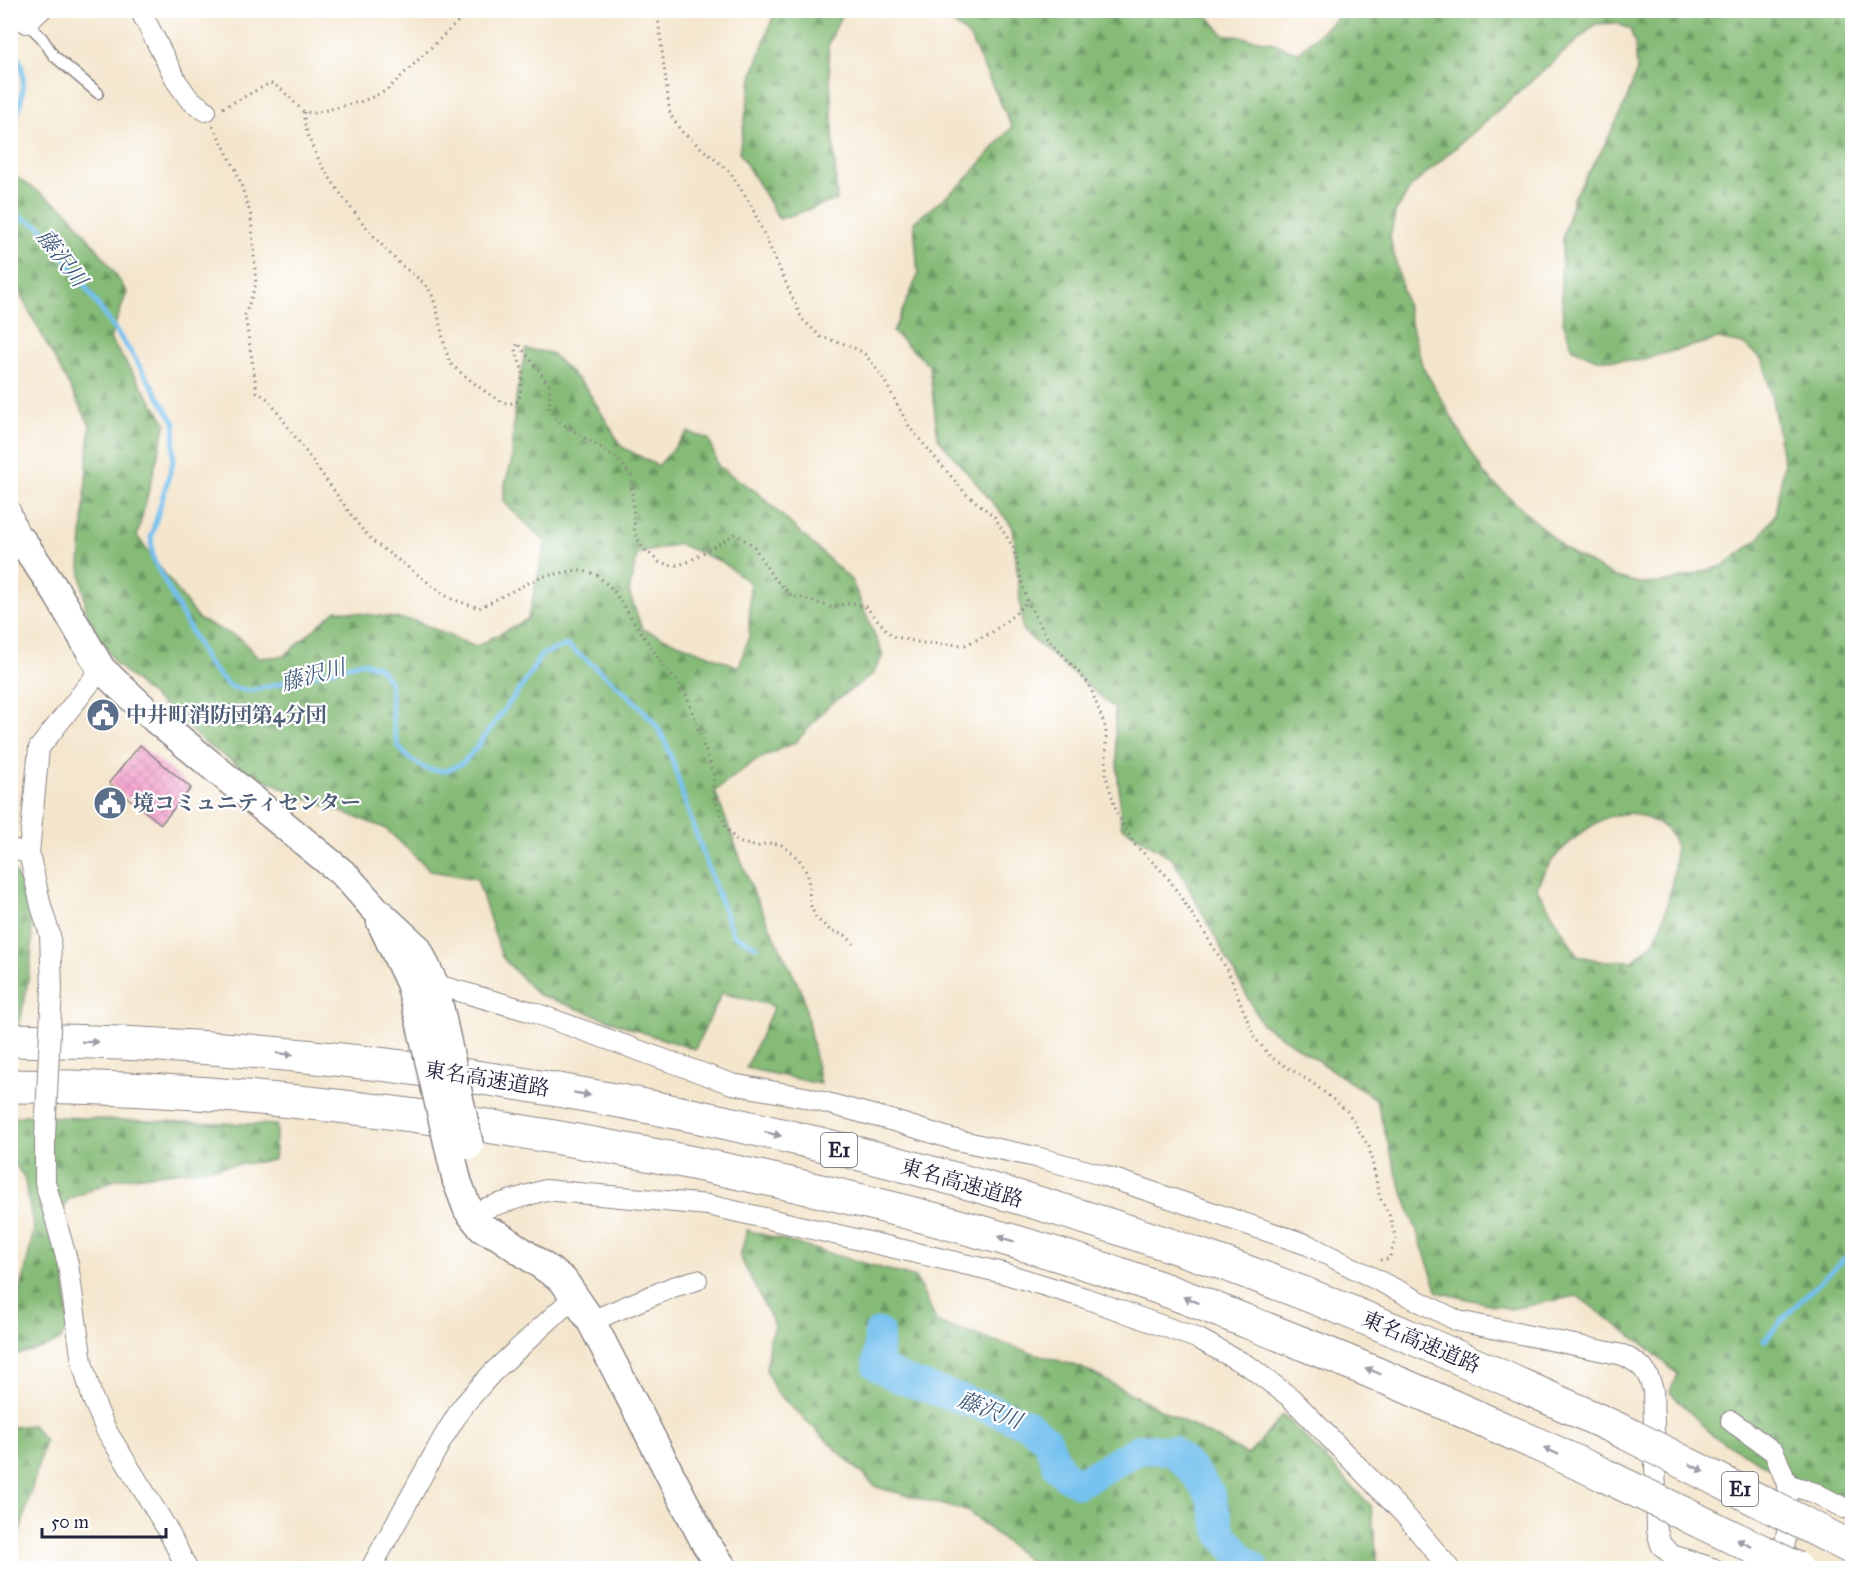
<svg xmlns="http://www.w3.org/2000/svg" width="1863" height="1579" font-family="'IM FELL Great Primer','Noto Serif JP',serif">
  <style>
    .forest { fill: url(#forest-firs); stroke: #546e59; stroke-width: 1.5; fill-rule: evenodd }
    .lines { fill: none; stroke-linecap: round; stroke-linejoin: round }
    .stream { stroke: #75c1ef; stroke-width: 5 }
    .river { stroke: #75c1ef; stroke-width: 30 }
    .building { fill: url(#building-cross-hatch) }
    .lane-casing { stroke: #8b8484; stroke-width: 13 }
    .street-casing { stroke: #8b8484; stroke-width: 22 }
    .secondary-casing { stroke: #8b8484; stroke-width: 31 }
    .highway-casing { stroke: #8b8484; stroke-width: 35 }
    .path { stroke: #8b8484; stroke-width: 3; stroke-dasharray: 1.5 4.5; stroke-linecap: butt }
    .lane { stroke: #fff; stroke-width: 10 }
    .street { stroke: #fff; stroke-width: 20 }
    .secondary { stroke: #fff; stroke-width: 28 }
    .highway { stroke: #fff; stroke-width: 33 }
    .street-bridge-casing { stroke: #8b8484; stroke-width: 22; stroke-linecap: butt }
    .secondary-bridge-casing { stroke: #8b8484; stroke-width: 31; stroke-linecap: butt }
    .highway-bridge-casing { stroke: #8b8484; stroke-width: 35; stroke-linecap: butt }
    .street-bridge { stroke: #fff; stroke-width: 20 }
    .secondary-bridge { stroke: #fff; stroke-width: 28 }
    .highway-bridge { stroke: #fff; stroke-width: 33 }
    .oneway { fill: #9c9ca7 }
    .labels { text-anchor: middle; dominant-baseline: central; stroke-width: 4.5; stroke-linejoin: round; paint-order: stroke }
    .shield { fill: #fff; stroke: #646476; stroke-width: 1.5 }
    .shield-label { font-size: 20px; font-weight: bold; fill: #22223b }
    .service-label { font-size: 21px; font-weight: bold; fill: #4e5e75; stroke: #fff; text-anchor: start }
    .street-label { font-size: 21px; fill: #22223b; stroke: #fff }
    .water-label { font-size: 22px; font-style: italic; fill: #3f5a7a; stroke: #fff }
  </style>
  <defs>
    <pattern id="forest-firs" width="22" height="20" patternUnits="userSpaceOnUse" patternTransform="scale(1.5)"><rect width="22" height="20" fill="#85bb77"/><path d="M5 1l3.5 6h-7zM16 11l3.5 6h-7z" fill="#6c9863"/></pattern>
    <pattern id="building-cross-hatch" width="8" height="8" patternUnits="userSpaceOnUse" patternTransform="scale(1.5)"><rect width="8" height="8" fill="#f4a6cf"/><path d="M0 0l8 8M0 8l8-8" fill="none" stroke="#d18fb3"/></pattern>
  </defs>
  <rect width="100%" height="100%" fill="#fff"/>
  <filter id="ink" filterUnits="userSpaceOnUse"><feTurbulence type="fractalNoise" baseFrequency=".0167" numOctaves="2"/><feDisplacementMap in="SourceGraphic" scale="12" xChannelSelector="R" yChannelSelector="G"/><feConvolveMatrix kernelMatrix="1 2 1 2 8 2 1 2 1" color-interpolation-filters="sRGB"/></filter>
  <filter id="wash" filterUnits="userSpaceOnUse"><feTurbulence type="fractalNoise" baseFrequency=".008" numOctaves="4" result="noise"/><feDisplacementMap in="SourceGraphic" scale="24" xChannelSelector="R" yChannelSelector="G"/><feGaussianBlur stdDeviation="1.35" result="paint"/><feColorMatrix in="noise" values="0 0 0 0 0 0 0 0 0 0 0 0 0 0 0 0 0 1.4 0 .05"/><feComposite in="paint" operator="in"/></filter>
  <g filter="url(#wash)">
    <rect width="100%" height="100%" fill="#f4e6cd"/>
    <!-- forest -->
    <g class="forest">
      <path d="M775 11H843L828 46 837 200 779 219 739 152 753 73Z"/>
      <path d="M937 11H1204L1223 34 1271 42 1298 53 1345 11H1852V1513L1714 1437 1670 1392 1677 1374 1647 1347 1577 1296 1510 1309 1438 1292 1397 1175 1376 1099 1262 1024 1173 859 1121 826 1114 708 1023 631 1013 527 938 438 929 365 893 332 918 275 914 222 965 181 1012 127 969 36ZM1616 23 1630 29 1635 43 1637 70 1626 102 1601 152 1574 196 1563 236 1561 277 1563 322 1573 349 1597 359 1636 361 1718 339 1743 344 1763 360 1773 404 1784 464 1775 514 1759 539 1723 566 1668 582 1643 584 1612 576 1566 550 1484 474 1422 365 1407 308 1390 238 1395 213 1411 187 1596 24ZM1630 813C1645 817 1666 823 1673 839 1680 857 1665 926 1653 942 1648 949 1639 955 1633 961H1600L1577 955 1537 889C1544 860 1578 833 1603 819 1610 815 1622 815 1630 813Z"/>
      <path d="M18 178 66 210 102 255 127 292 110 339 166 423 137 536 198 619 241 639 258 658 284 656 336 610 416 621 475 647 528 619 546 542 504 502V487L512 460 514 416 517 391 526 349 551 353 586 388 622 447 658 466 688 432 709 439 718 466 758 493 852 581 883 655 872 675 828 706 796 742 753 762 715 791 754 894 803 995 820 1084 746 1068 774 1006 722 993 695 1049 653 1036 537 994 502 957 477 879 431 871 385 828 302 797 247 771 206 744 115 663 87 618 80 566 90 425 11 277 10 179ZM679 544 722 562 750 583 749 636 739 667 642 629 629 592 637 554Z"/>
      <path d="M10 865C44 915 31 966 20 1022H11Z"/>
      <path d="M25 1115 118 1120 277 1125 274 1160 117 1179 67 1200 62 1219 68 1327 60 1341 43 1348 11 1356V1318L15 1317 34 1230 24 1177 11 1159V1122L13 1118Z"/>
      <path d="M747 1230 916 1278 937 1323 1082 1368 1248 1455 1283 1415 1371 1506 1378 1568H1038L967 1511 876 1487 776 1392 766 1370 769 1342 775 1326 740 1257Z"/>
      <path d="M32 1425 45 1441 11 1564V1427Z"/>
    </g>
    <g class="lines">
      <!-- stream -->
      <g class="stream">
        <path d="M10 48C13 51 17 55 19 59 29 80 19 113 10 133"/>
        <path d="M10 212 40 226 61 252 132 354 175 423 173 462 151 537 153 559 208 664 230 687 251 691 362 662 379 667 390 683 393 725 398 746 410 759 426 769 445 771 463 763 475 749 525 682 541 655 566 645C593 664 647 707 662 735 673 757 678 781 686 805 701 848 716 891 733 934L756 946"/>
        <path d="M1764 1341 1791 1310 1852 1251"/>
      </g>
      <!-- river -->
      <path class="river" d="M879 1333 877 1366 901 1379 987 1408 1029 1425 1047 1440 1058 1467 1066 1476 1079 1483 1139 1449 1171 1450 1192 1470 1210 1494 1221 1533 1241 1557 1254 1568"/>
    </g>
    <g id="blocks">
      <!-- building -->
      <g class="building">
        <path d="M103 703 114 713 102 726 92 716Z"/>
        <path d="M140 745 191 788 161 824 109 783Z"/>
      </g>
    </g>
  </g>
  <g filter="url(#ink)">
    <use href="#blocks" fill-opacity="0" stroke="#8b8484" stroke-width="1.5"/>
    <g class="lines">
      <defs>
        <path id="lane" d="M27 23 42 38 54 56 98 93"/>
        <g id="street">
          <path d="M140 10 177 82 189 99 206 111"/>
          <path d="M10 13 27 23 41 10"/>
          <path d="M10 510 22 541"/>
          <path d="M10 849 29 853"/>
          <path d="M424 984H434L532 1012 732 1084 804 1097 894 1121 952 1139 1036 1157 1102 1175 1308 1245 1458 1321 1623 1355C1642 1365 1647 1369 1653 1390L1657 1531 1661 1545 1672 1555 1712 1568"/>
          <path d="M52 988 50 935 41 906 29 853 39 748 101 669"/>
          <path d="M45 1136V1182L68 1264 82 1362 92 1397 106 1430 166 1527 187 1568"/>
          <path d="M486 1208 545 1190 708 1205 1003 1273 1085 1298 1199 1339 1250 1367 1291 1398 1404 1514 1449 1568"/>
          <path d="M591 1321 673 1287 697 1280"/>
          <path d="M1731 1421 1774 1452 1787 1484 1788 1525 1781 1568"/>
          <path d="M1787 1484 1815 1493 1844 1508"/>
          <path d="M371 1568 443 1438 462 1407 492 1373 574 1297"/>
        </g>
        <g id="secondary">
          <path d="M10 533 22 541 57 593 101 669 155 719 346 876 375 909 417 948 434 984 441 1015"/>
          <path d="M381 922 410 983 419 1016"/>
          <path d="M457 1181 468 1210 482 1228 498 1235 563 1280 591 1321 706 1544 723 1568"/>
        </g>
        <g id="highway">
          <path d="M10 1040C423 1044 833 1127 1222 1263 1360 1312 1493 1372 1626 1433"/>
          <path d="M10 1086C235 1087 459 1116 678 1160 841 1193 1003 1233 1160 1288 1191 1299 1222 1312 1253 1324 1372 1370 1488 1421 1604 1475"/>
        </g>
      </defs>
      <!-- lane casing -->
      <use href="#lane" class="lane-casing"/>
      <!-- street casing -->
      <use href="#street" class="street-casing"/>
      <!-- secondary casing -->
      <use href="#secondary" class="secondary-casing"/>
      <!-- highway casing -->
      <use href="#highway" class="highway-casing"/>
      <!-- path -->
      <g class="path">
        <path d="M657 10 670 114 681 131 730 172 751 205 802 319 821 337 848 345 864 353 882 376 910 428 966 494 994 516 1013 547 1027 601 1047 637 1089 684 1106 729V776L1117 814 1134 844 1166 875 1202 929 1228 971 1254 1037 1271 1057 1314 1084 1347 1111 1369 1147 1380 1198 1389 1214 1396 1239 1389 1259 1379 1260"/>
        <path d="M223 108 270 83 280 88 304 112 315 113 363 101 386 91 470 10"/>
        <path d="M304 112C301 153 371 236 400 264 409 272 421 279 428 288 441 306 442 355 453 366 462 374 492 398 501 401 508 404 512 404 519 401L523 372 515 349 518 343 550 386 549 409 558 421 617 458 631 476 635 534 643 548 659 562 673 566 688 562 735 534 754 546 772 576 791 595 831 607 853 603 866 607 892 636 922 643 965 645 991 633 1015 614 1027 601"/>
        <path d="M213 126 237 172 251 216 256 284 245 315 257 392 268 399 360 527 374 542 449 598 479 608 540 577 578 570 596 574 613 590 664 667 685 690 714 776 713 793 726 828 738 842 757 847 767 843 778 844 785 846 800 861 808 875 810 904 816 918 831 931 845 935 854 944"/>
      </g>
      <!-- lane -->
      <use href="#lane" class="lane"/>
      <!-- street -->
      <use href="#street" class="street"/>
      <!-- secondary -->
      <use href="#secondary" class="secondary"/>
      <!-- highway -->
      <use href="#highway" class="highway"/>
      <defs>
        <path id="street-bridge" d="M45 1136 52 988"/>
        <g id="secondary-bridge">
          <path d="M441 1015 469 1145"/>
          <path d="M419 1016 457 1181"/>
        </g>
        <g id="highway-bridge">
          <path d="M1626 1433 1852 1548"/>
          <path d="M1604 1475 1796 1568"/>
        </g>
      </defs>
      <!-- street-bridge casing -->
      <use href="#street-bridge" class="street-bridge-casing"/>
      <!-- secondary-bridge casing -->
      <use href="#secondary-bridge" class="secondary-bridge-casing"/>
      <!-- highway-bridge casing -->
      <use href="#highway-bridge" class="highway-bridge-casing"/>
      <!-- street-bridge -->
      <use href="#street-bridge" class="street-bridge"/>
      <!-- secondary-bridge -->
      <use href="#secondary-bridge" class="secondary-bridge"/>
      <!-- highway-bridge -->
      <use href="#highway-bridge" class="highway-bridge"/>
    </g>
    <!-- one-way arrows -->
    <defs><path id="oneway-solid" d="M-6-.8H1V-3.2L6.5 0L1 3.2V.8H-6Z" transform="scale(1.5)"/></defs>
    <g class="oneway">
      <use href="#oneway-solid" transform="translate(90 1042) rotate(2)"/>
      <use href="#oneway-solid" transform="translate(285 1054) rotate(6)"/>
      <use href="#oneway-solid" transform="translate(582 1094) rotate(10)"/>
      <use href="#oneway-solid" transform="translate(773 1134) rotate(14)"/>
      <use href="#oneway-solid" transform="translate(1006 1239) rotate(-163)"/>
      <use href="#oneway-solid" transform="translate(1191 1300) rotate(-159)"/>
      <use href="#oneway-solid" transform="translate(1373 1371) rotate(-157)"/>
      <use href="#oneway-solid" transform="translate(1551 1451) rotate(-155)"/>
      <use href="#oneway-solid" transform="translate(1697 1468) rotate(26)"/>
      <use href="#oneway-solid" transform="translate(1744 1543) rotate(-154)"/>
    </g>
  </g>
  <!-- icons -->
  <defs>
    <symbol id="civic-disc" viewBox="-11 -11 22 22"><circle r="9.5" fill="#5c6f8a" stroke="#fff"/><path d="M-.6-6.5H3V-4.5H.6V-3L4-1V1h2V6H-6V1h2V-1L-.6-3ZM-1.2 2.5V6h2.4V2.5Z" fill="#fff"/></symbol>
  </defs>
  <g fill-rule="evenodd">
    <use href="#civic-disc" x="84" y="696" width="38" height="38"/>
    <use href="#civic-disc" x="91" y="784" width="38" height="38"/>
  </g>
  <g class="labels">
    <!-- shield labels -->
    <g class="shield">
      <rect x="821" y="1133" width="36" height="34" rx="4.5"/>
      <rect x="1722" y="1472" width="36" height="34" rx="4.5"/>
    </g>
    <g class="shield-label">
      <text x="839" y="1150">E1</text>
      <text x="1740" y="1489">E1</text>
    </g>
    <!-- service labels -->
    <g class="service-label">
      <text x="126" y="715">中井町消防団第4分団</text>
      <text x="133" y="803">境コミュニティセンター</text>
    </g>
    <!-- street labels -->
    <g class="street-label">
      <text transform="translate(487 1079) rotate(9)">東名高速道路</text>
      <text transform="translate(962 1183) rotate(16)">東名高速道路</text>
      <text transform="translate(1421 1342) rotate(23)">東名高速道路</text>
    </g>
    <!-- water labels -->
    <g class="water-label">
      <text transform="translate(62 258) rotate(52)">藤沢川</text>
      <text transform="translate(313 675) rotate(-15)">藤沢川</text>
      <text transform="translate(990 1410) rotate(21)">藤沢川</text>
    </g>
  </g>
  <!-- margin -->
  <rect width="1863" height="1579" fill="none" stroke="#fff" stroke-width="36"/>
  <!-- scale -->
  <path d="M42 1528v9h124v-9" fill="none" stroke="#22223b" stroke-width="3"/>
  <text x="51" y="1528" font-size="18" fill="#22223b" stroke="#ffffff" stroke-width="4.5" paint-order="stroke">50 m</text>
</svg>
